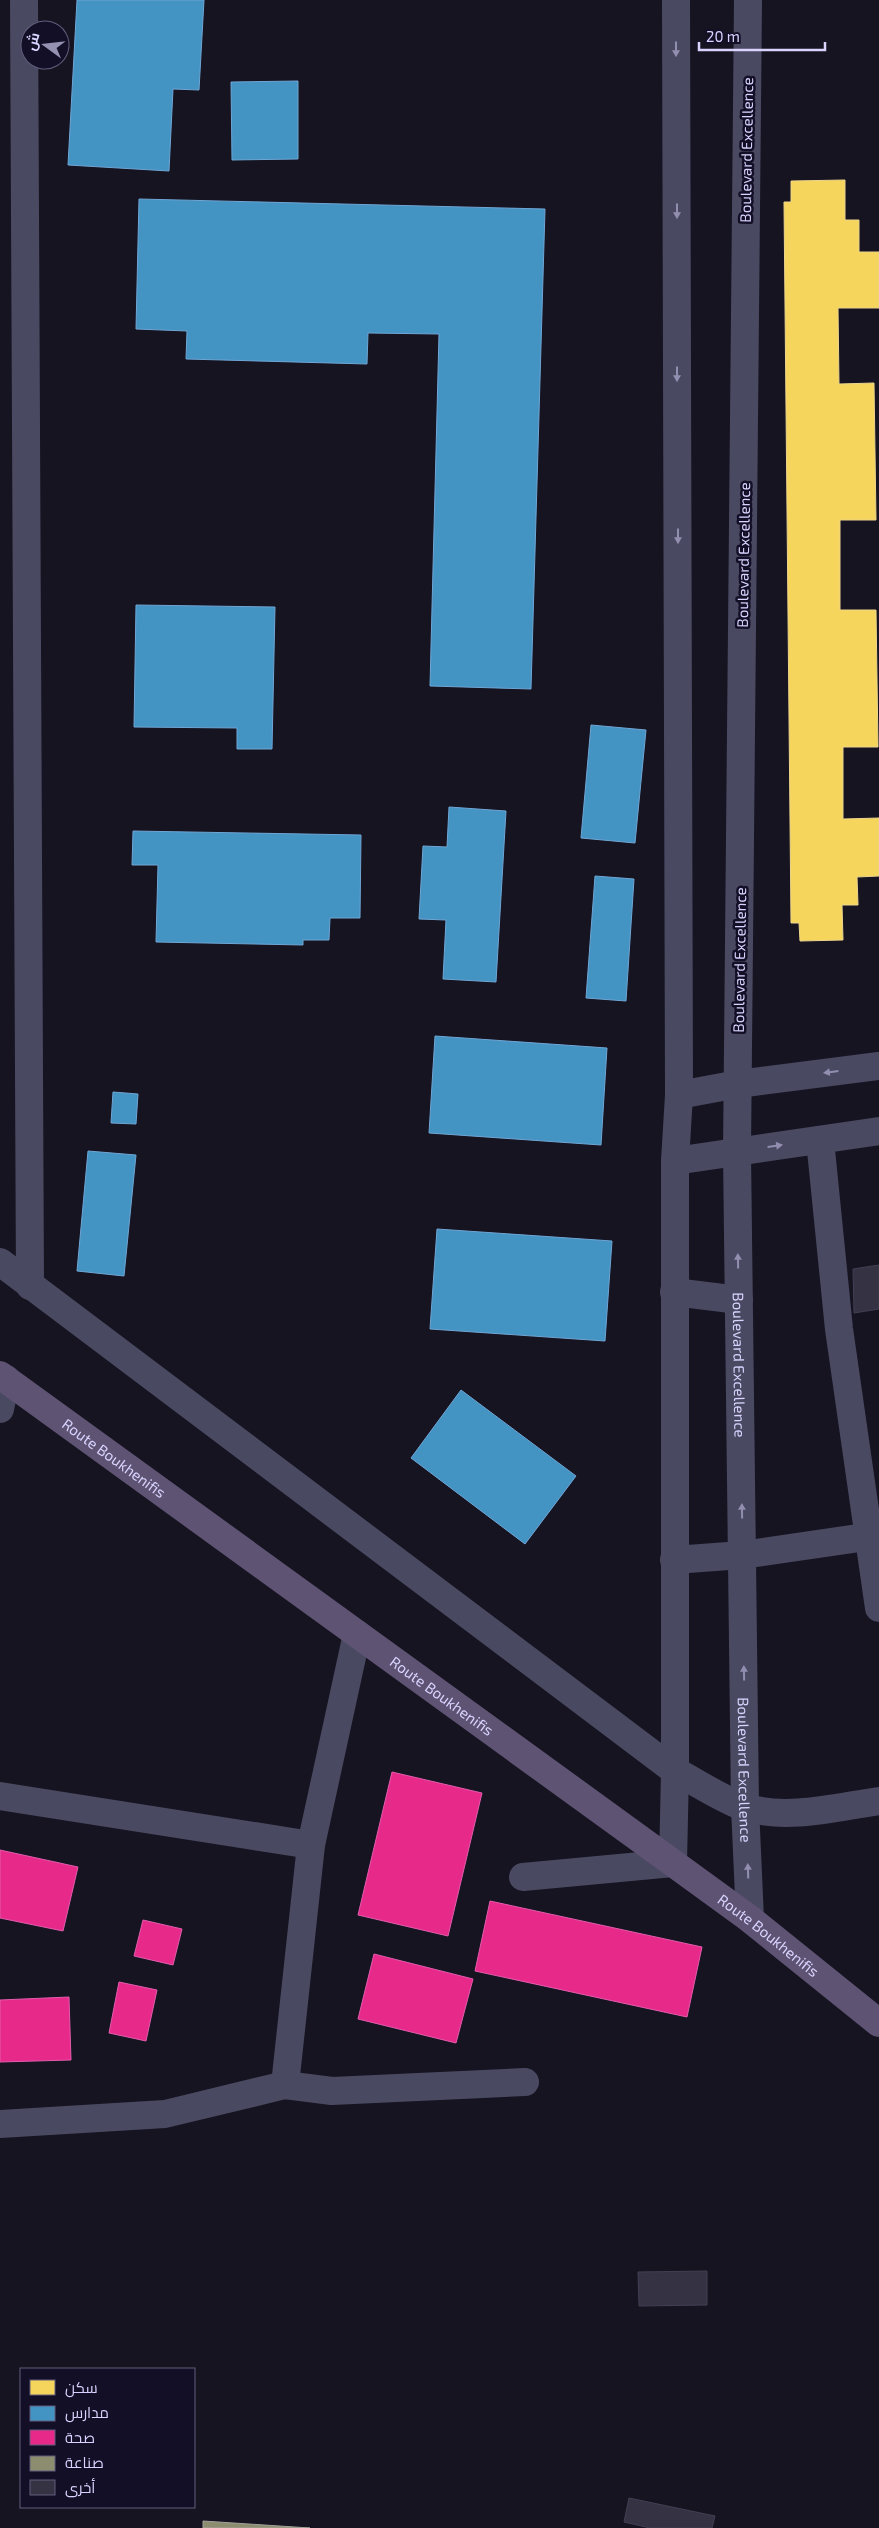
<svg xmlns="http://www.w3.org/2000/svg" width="879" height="2528" font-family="'Exo 2',Cairo,sans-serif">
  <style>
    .homes { fill: #f6d55c; stroke: #edd58d }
    .schools { fill: #4393c3; stroke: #70a6d5 }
    .health { fill: #e7298a; stroke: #e35cad }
    .industry { fill: #8c8c6e; stroke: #a3a29a }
    .building { fill: #343243; stroke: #433f54 }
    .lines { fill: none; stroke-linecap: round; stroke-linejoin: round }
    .minor { stroke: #4a4962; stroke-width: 28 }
    .major { stroke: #5e5373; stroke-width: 28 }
    .oneway { fill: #928eb0 }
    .labels { text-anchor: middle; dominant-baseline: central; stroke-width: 5; stroke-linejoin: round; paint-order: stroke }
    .street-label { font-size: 15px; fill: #d9d4ff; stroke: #130f26 }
  </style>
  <rect width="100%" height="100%" fill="#161421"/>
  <!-- homes -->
  <path class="homes" d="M845 180V220H859V252H879V308H838L839 384 874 383 876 520H840V610H876L878 747H843V819L879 818V876L857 877 858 905H842L843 940 800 941 799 923H791L784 202H791V181Z"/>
  <!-- schools -->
  <g class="schools">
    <path d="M77 0H204L199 90 173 89 169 171 68 165Z"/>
    <path d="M298 81V159L232 160 231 82Z"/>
    <path d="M139 199 545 209 531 689 430 686 439 334 368 333 367 364 186 359 187 331 136 329Z"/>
    <path d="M136 605 275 607 272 749H237V728L134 727Z"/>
    <path d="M591 725 646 730 635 843 581 838Z"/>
    <path d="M449 807 506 811 496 982 443 979 446 920 419 919 423 846 447 847Z"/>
    <path d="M133 831 361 835 360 918H330L329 940H303V945L156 942 158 865H132Z"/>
    <path d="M595 876 634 879 626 1001 586 998Z"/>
    <path d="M435 1036 607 1048 601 1145 429 1133Z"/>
    <path d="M113 1092 138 1094 136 1124 111 1123Z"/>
    <path d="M88 1151 136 1155 124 1276 77 1271Z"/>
    <path d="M437 1229 612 1241 605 1341 430 1329Z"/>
    <path d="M461 1390 576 1476 525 1544 411 1458Z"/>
  </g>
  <!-- health -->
  <g class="health">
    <path d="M392 1772 482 1793 448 1936 358 1915Z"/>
    <path d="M0 1850 78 1867 63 1931 0 1918Z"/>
    <path d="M490 1901 702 1947 687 2017 475 1971Z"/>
    <path d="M143 1920 182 1929 173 1965 134 1956Z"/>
    <path d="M374 1954 473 1979 456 2043 358 2019Z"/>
    <path d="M119 1982 157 1990 146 2041 109 2033Z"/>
    <path d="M69 1997 71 2060 0 2062V2000Z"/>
  </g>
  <!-- industry -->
  <path class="industry" d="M203 2521 310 2528H203Z"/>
  <!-- building -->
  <g class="building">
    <path d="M879 1265V1309L854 1313 853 1269Z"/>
    <path d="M707 2271V2305L639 2306 638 2272Z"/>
    <path d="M629 2498 715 2516 712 2528H650L624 2522Z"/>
  </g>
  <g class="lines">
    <!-- minor -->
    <g class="minor">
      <path d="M24 0 30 1286"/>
      <path id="s1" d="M748 0 737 1152 745 1807 750 1919"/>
      <path d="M679 1095 738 1084 879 1066"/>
      <path d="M820 1140 839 1329 879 1608"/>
      <path d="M675 1161 879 1131"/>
      <path d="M0 1262 675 1771C695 1781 726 1802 747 1808 789 1820 836 1807 879 1801"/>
      <path d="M674 1292 739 1300"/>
      <path d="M0 1409 6 1379"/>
      <path d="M674 1560 742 1555 879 1535"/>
      <path d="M0 1796 311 1845"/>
      <path d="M523 1877 673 1863 675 1771V1161L679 1095 676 0"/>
      <path d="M285 2085 311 1845 357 1634"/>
      <path d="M0 2124 165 2114 285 2085 332 2091 525 2082"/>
    </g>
    <!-- major -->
    <path class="major" id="s2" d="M0 1375 673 1863 750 1919 879 2023"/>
  </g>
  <!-- one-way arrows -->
  <defs><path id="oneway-solid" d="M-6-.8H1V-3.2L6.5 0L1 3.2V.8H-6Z" transform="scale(1.25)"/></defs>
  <g class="oneway">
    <use href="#oneway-solid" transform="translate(676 49) rotate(90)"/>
    <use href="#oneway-solid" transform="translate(677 211) rotate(90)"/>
    <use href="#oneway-solid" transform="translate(677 374) rotate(90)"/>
    <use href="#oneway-solid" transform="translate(678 536) rotate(90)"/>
    <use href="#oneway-solid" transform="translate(831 1072) rotate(173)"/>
    <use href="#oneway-solid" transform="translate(775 1146) rotate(-8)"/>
    <use href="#oneway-solid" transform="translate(738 1261) rotate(-91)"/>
    <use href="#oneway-solid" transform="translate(742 1511) rotate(-91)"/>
    <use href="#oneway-solid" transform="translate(744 1673) rotate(-91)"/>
    <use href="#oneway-solid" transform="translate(748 1871) rotate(-92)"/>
  </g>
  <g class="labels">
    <!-- street labels -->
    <g class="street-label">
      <text transform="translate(746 150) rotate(-89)">Boulevard Excellence</text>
      <text transform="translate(743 555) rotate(-89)">Boulevard Excellence</text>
      <text transform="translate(739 960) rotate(-89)">Boulevard Excellence</text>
      <text stroke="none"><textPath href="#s1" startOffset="1365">Boulevard Excellence</textPath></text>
      <text stroke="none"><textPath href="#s2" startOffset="141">Route Boukhenifis</textPath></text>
      <text stroke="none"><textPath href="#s2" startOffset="546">Route Boukhenifis</textPath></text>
      <text stroke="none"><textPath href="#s1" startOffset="1770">Boulevard Excellence</textPath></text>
      <text stroke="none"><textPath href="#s2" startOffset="951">Route Boukhenifis</textPath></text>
    </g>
  </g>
  <!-- legend -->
  <rect x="20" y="2368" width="175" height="140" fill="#130f26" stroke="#625e7d"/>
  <rect x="30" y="2380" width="25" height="15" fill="#f6d55c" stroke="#625e7d"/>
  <text x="65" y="2393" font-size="15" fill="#d9d4ff">سكن</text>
  <rect x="30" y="2406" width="25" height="15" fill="#4393c3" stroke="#625e7d"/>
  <text x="65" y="2418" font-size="15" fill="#d9d4ff">مدارس</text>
  <rect x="30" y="2430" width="25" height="15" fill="#e7298a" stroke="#625e7d"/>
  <text x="65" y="2443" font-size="15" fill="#d9d4ff">صحة</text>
  <rect x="30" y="2456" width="25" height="15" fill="#8c8c6e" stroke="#625e7d"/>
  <text x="65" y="2468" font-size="15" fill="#d9d4ff">صناعة</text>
  <rect x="30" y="2480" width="25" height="15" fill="#343243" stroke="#625e7d"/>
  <text x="65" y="2493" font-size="15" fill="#d9d4ff">أخرى</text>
  <!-- north arrow -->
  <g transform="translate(45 45) rotate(285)"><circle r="24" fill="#130f26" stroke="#625e7d"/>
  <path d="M0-4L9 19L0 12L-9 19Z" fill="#9591b1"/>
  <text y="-8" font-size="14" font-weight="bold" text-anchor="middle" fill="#d9d4ff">ش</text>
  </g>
  <!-- scale -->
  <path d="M699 42v8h126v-8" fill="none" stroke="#d9d4ff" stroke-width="2.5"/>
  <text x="706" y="42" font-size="15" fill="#d9d4ff" stroke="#130f26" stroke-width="4" paint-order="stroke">20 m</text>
</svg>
